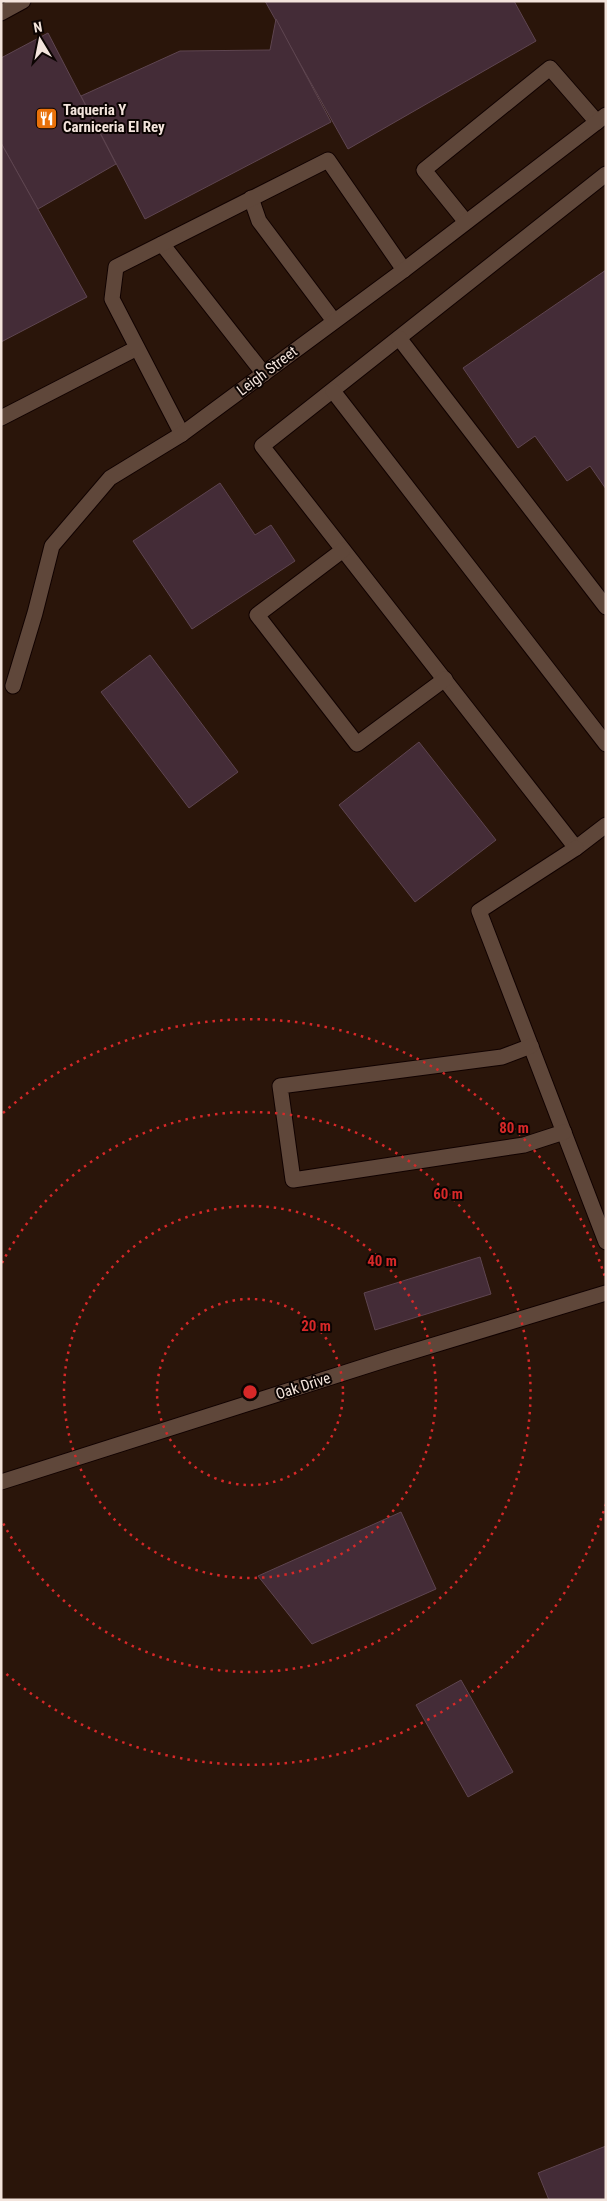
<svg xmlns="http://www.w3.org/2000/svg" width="607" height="2201" font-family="'Roboto Condensed',sans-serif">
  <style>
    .building { fill: #442c37; stroke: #5e4550 }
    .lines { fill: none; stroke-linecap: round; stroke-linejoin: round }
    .lane-casing { stroke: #110200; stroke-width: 17 }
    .street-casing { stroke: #110200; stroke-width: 17 }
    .lane { stroke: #5f473a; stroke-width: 15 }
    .street { stroke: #5f473a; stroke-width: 15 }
    .ring { fill: none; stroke: #d62828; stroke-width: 2.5; stroke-dasharray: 2.5 5 }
    .labels { text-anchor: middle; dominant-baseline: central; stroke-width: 4; stroke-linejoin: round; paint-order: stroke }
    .poi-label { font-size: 15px; font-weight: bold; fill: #f3e4dc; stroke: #0c0402; text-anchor: start }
    .street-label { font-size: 15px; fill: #f3e4dc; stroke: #0c0402 }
    .centre { fill: #d62828; stroke: #0c0402; stroke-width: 2.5 }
    .ring-label { font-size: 15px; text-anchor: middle; font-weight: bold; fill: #d62828; stroke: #0c0402; stroke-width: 4; stroke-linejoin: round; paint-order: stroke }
  </style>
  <rect width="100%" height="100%" fill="#2a150a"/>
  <!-- building -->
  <g class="building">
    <path d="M265 1H514L536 41 348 149Z"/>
    <path d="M276 19 331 122 145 219 81 96 180 51 270 50Z"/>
    <path d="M48 33 116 164 38 209 1 143V58Z"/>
    <path d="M1 143 87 297 1 342Z"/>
    <path d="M606 270V489L590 466 567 481 535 436 518 448 463 368Z"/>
    <path d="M220 483 255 535 271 525 295 561 192 629 133 541Z"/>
    <path d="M150 655 238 772 189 808 101 692Z"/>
    <path d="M419 742 496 840 415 902 339 805Z"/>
    <path d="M480 1257 491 1294 375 1330 364 1293Z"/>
    <path d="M401 1512 436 1589 312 1644 258 1576Z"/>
    <path d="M461 1680 513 1772 468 1797 416 1705Z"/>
    <path d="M606 2146V2200H549L538 2173Z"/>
  </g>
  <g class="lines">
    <defs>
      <g id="lane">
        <path d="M606 174 262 446 576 848 606 825"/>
        <path d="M251 198 259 221 334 321"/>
        <path d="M466 222 424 170 550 68 597 122"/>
        <path d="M162 244 264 374"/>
        <path d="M399 338 606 607"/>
        <path d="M333 391 606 744"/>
        <path d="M1 418 137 348"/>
        <path d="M182 434 112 299 116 267 328 160 404 270"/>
        <path d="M343 550 257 615 357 744 445 679"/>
        <path d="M576 848 479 911 606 1242"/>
        <path d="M531 1046 502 1057 280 1086 293 1180 524 1145 564 1132"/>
      </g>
      <g id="street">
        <path d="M1 13 23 1"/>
        <path d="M13 686 35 613 52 546 110 478 182 434 404 270 606 115"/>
        <path d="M1 1482 391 1358 606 1293"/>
      </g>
    </defs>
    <!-- lane casing -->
    <use href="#lane" class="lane-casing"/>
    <!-- street casing -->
    <use href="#street" class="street-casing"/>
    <!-- lane -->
    <use href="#lane" class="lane"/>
    <!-- street -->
    <use href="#street" class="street"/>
  </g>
  <!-- distance rings -->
  <g class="ring">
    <circle cx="250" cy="1392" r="93"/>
    <circle cx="250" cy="1392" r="186"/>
    <path d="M2 1263A280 280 0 1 1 2 1521"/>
    <path d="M606 1504A373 373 0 0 1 3 1671M3 1113A373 373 0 0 1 606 1280"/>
  </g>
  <!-- icons -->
  <defs>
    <symbol id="restaurant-square" viewBox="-11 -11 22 22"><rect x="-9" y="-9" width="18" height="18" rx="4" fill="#e8710a" stroke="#0c0402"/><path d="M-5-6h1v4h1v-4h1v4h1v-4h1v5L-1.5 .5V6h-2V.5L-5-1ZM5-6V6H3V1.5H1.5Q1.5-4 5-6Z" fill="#fff"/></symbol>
  </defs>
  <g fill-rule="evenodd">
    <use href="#restaurant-square" x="34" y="106" width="25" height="25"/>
  </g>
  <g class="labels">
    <!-- poi labels -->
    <g class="poi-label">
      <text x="63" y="110">Taqueria Y<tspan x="63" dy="17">Carniceria El Rey</tspan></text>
    </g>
    <!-- street labels -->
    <g class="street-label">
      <text transform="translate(267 371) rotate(-37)">Leigh Street</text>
      <text transform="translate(303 1386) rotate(-18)">Oak Drive</text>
    </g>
  </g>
  <circle cx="250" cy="1392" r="8" class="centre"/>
  <g class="ring-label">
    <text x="514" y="1133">80 m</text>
    <text x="448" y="1199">60 m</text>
    <text x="382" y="1266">40 m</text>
    <text x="316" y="1331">20 m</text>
  </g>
  <!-- border -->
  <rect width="607" height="2201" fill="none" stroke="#f3e4dc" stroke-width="5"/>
  <!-- north arrow -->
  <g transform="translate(40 40) rotate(350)" stroke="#0c0402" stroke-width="4" paint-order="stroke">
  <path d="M0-4L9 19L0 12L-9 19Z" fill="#f3e4dc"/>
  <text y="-8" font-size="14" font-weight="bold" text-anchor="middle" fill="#f3e4dc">N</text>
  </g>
</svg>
